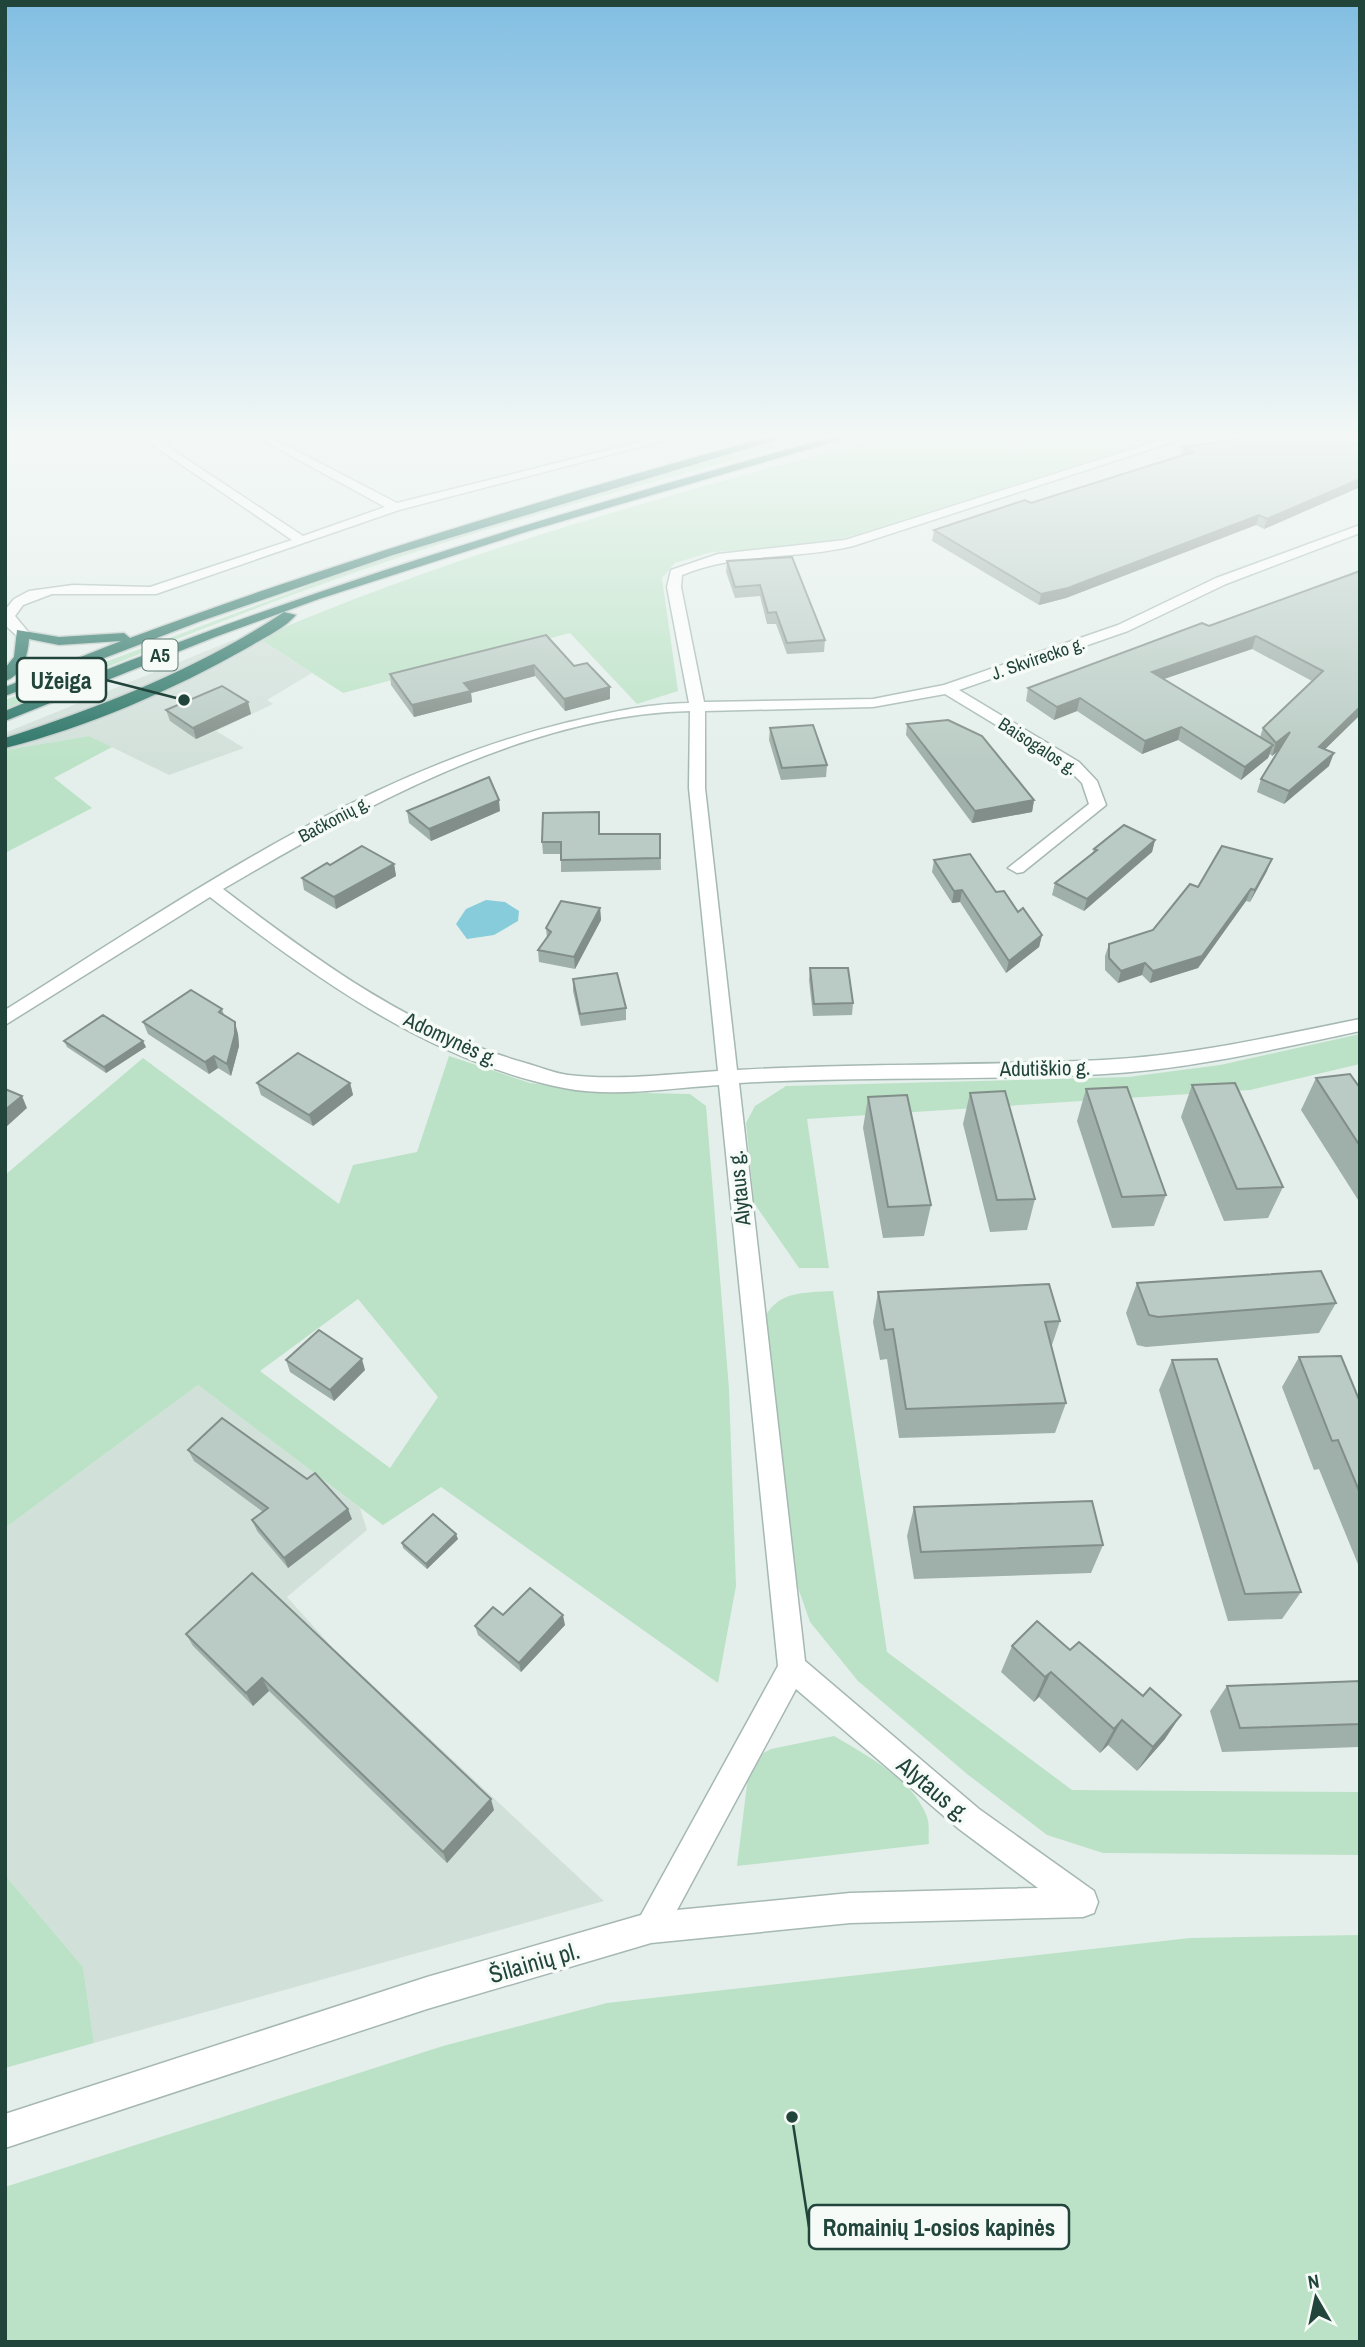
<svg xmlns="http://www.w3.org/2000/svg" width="1365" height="2347" font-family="'Archivo Narrow',sans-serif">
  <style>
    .built { fill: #d2e0da }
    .green { fill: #bbe2c6; fill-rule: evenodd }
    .water { fill: #87ccda }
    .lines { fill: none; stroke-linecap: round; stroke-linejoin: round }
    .minor-casing { stroke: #a6b8b3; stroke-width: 3 }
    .highway-casing { stroke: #c1cbc8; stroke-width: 3 }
    .minor { fill: #fff; fill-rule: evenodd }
    .highway { fill: #297365; fill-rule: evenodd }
    .wall { fill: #9fafa9; fill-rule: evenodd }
    .shaded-wall { fill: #828e89 }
    .building { fill: #b9cbc4; stroke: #828e89; stroke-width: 2 }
    .labels { text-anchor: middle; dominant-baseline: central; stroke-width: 7; stroke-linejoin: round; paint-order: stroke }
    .far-street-label { font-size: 18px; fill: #21443b; stroke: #f6fbf8 }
    .shield { fill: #f6fbf8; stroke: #617b74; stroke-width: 2 }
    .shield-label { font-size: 19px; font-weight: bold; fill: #21443b }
    .street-label { font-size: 21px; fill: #21443b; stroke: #f6fbf8 }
    .near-street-label { font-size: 24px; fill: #21443b; stroke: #f6fbf8 }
    .leader { fill: none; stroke: #21443b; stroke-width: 2.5 }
    .callout-dot { fill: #21443b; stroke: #f6fbf8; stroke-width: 2.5 }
    .callout { fill: #f6fbf8; stroke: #21443b; stroke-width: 2.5 }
    .callout-label { font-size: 23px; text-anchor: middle; font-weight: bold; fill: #21443b }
  </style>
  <rect width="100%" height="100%" fill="#e4efeb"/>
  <!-- built -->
  <g class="built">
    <path d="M233 640 263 641 312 673 267 700 273 704 216 731 244 748 169 775 89 736 5 750V733Z"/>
    <path d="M198 1385 360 1508 367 1530 287 1597 333 1648 604 1901 94 2043 83 1967 5 1875V1528Z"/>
  </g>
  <!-- green -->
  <g class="green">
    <path d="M796 437H817C666 479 513 518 365 569 243 611 124 660 5 709V700L28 691 364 565 535 509Z"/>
    <path d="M883 437H1167L842 539 797 547 712 552 675 563 662 578 678 691 637 704 570 633 343 693 263 641 273 632C470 548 677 493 883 437Z"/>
    <path d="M89 736 112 747 54 778 92 808 5 853V750Z"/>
    <path d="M1360 1034V1064L1250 1090 807 1119 829 1268H799L754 1203 746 1123 755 1106 786 1086 1128 1077 1220 1065Z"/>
    <path d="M449 1056 530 1083 598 1092 690 1094 706 1106 729 1389 736 1586 718 1683 441 1487 383 1525 198 1385 5 1528V1175L143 1058 339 1204 353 1165 417 1152ZM358 1299 438 1397 390 1468 260 1371Z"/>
    <path d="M833 1291 887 1652 1072 1790 1360 1792V1855L1103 1853 1047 1835 967 1774 858 1681 810 1622 795 1579 766 1315C781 1290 806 1293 833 1291Z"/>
    <path d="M834 1736C866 1755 914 1780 927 1817 930 1825 928 1836 929 1844L737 1866 750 1760 771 1749Z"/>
    <path d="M5 1875 83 1967 94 2043 5 2068Z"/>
    <path d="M1360 1935V2342H5V2187L443 2046 607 2003 1190 1938Z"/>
  </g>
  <!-- water -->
  <path class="water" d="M486 900 505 902 519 911 518 921 494 935 467 939 456 924 466 909Z"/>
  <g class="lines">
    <defs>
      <g id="minor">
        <path d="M141 437H153L303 536 385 507 257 437H270L397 503 660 437H678L399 510 156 594H52L23 605 15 616 29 633 17 636 5 625V610L14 599 29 591 73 585 150 587 292 540Z"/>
        <path d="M1171 437H1188L853 546C796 560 737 552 682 575L681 587 704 702 873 699 944 685 1118 625 1216 578 1360 525V533L1226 584 1128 631 959 690 1079 762 1097 781 1106 805 1023 872 1017 873 1008 868 1089 804 1082 783 1067 768 945 694 873 707 705 711V788L737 1070C859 1063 981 1066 1103 1060 1190 1056 1275 1036 1360 1019V1031C1275 1049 1191 1069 1104 1074 982 1081 860 1076 739 1083L805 1661 979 1809 1094 1891 1098 1902 1094 1913 1083 1917 850 1923 651 1943 427 2009 5 2148V2114L427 1977 641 1915 778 1666 719 1085C670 1088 613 1098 564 1088 431 1062 316 978 210 897L5 1025V1010C182 899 359 774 565 723 609 713 643 704 689 703L667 587 671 570 718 554 845 540ZM690 711 689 788 718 1071C669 1074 617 1081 568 1075 553 1073 537 1066 522 1062 411 1030 314 958 223 889 361 808 526 715 690 711ZM796 1689 959 1829 1038 1888 850 1893 677 1910Z"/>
      </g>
      <g id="highway">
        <path d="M769 437H786L393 555 201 621 5 696V687L121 641 59 645 29 639C28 655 23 675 5 681V668L14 657 17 630 59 637 124 633 130 638C340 560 553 496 769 437Z"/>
        <path d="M833 437H850L529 531 319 599 215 637 5 721V711C274 598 551 514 833 437Z"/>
        <path d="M284 612 296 615C284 629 263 638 247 648 173 690 88 727 5 748V738C103 706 198 669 284 612Z"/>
      </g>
    </defs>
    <!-- minor casing -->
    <use href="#minor" class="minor-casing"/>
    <!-- highway casing -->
    <use href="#highway" class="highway-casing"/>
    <!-- minor -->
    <use href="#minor" class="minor"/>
    <!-- highway -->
    <use href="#highway" class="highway"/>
  </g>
  <!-- wall -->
  <g class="wall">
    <path d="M1360 446V489L1358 488 1264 529 1256 525 1066 598 1039 605 932 541 934 530 1031 503 1181 455 1183 447Z"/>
    <path d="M792 557 825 640 824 652 787 654 776 624H767L760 596 735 598 726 572 727 561Z"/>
    <path d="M1360 571V715L1325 749 1329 766 1284 804 1257 792 1261 779 1279 750 1272 756 1270 754 1268 758 1241 780 1178 740 1142 754 1077 711 1054 720 1026 701 1028 688 1209 626ZM1252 649 1312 681 1263 728 1260 737 1164 679Z"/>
    <path d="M546 635 574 666 610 687V699L565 711 535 676 471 693 472 702 414 717 391 685 390 674Z"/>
    <path d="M248 702 251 714 196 739 170 721 166 710Z"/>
    <path d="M907 724 1034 800 1032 812 972 823 906 735Z"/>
    <path d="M770 728 827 765 826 777 781 780 769 740Z"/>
    <path d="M407 811H500L431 841 409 823Z"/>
    <path d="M599 812 600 834H660L661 870 561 872V854H543L542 842Z"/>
    <path d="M1155 840 1152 852 1084 911 1052 895 1055 883 1092 854 1094 849Z"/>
    <path d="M934 860 996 892 1042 935 1039 947 1006 973 960 902 952 903 932 872Z"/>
    <path d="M394 864 396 876 336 909 304 890 302 878 330 865Z"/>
    <path d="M1267 871 1250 902 1246 901 1198 968 1150 983 1142 975 1118 983 1105 970V956L1109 944 1153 930 1198 887Z"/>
    <path d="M600 908 601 920 575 969 539 962 538 950 547 938 546 928Z"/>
    <path d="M810 968 853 1003 852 1015 813 1016 809 980Z"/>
    <path d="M573 979 626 1008V1020L581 1026 573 991Z"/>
    <path d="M222 1009 224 1015 238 1034 239 1046 231 1076 218 1068 209 1074 148 1034 143 1022Z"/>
    <path d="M64 1041 146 1047 106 1073 67 1047Z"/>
    <path d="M1316 1078 1360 1088V1203L1301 1110Z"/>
    <path d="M257 1083H350L353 1095 313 1126 261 1095Z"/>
    <path d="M1192 1085 1283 1187 1268 1218 1224 1221 1181 1117Z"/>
    <path d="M1086 1089 1166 1195 1154 1226 1112 1228 1077 1121Z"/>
    <path d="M970 1093 1035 1199 1027 1230 990 1232 963 1124Z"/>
    <path d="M868 1097 931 1205 924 1236 883 1238 863 1128Z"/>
    <path d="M1137 1283 1336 1303 1319 1333 1146 1347 1137 1345 1126 1313Z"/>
    <path d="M878 1292 1060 1321 1051 1348 1066 1403 1055 1433 899 1438 887 1359 880 1360 873 1322Z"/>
    <path d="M1299 1357 1360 1402V1569L1319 1469 1314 1470 1282 1387Z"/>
    <path d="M286 1360 365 1370 334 1401 290 1372Z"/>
    <path d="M1172 1360 1301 1592 1282 1619 1228 1621 1159 1390Z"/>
    <path d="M188 1450 352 1519 288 1568 257 1531 252 1520 263 1512 194 1461Z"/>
    <path d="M914 1507 1103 1545 1091 1573 914 1579 907 1536Z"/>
    <path d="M458 1539 427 1569 403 1548 402 1543Z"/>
    <path d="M565 1625 521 1672 478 1635 475 1626Z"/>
    <path d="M186 1634 494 1810 447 1863 269 1691 253 1706 193 1646Z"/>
    <path d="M1012 1646 1165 1739 1137 1771 1108 1745 1100 1753 1039 1697 1034 1702 1001 1672Z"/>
    <path d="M1360 1681V1745L1358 1747 1222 1752 1210 1711 1227 1686Z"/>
  </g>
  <!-- shaded-wall -->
  <g class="shaded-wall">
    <path d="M1360 479 1358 488 1264 529 1267 519Z"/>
    <path d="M1259 515 1256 525 1066 598 1039 605 1041 594Z"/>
    <path d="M1256 636 1252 649 1149 684 1152 672Z"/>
    <path d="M534 665 535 676 471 693 472 702 414 717 412 705 464 683Z"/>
    <path d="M610 687V699L565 711 564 699Z"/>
    <path d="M1080 698 1077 711 1054 720 1057 707Z"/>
    <path d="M248 702 251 714 196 739 193 728Z"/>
    <path d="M1360 707V715L1314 760 1319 747Z"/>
    <path d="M1181 727 1178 740 1142 754 1145 741Z"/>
    <path d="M1290 732 1285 745 1272 756 1276 743Z"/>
    <path d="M1273 745 1268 758 1241 780 1245 767Z"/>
    <path d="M1334 753 1329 766 1284 804 1289 791Z"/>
    <path d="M499 800 500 811 431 841 429 829Z"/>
    <path d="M1034 800 1032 812 972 823 975 811Z"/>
    <path d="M1155 840 1152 852 1084 911 1087 899Z"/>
    <path d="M1272 859 1267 871 1250 902 1255 890Z"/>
    <path d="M394 864 396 876 336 909 334 897Z"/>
    <path d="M1251 889 1246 901 1198 968 1150 983 1153 971Z"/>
    <path d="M962 890 960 902 952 903 954 891Z"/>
    <path d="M600 908 601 920 575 969 574 957Z"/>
    <path d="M1042 935 1039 947 1006 973 1009 961Z"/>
    <path d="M1145 963 1142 975 1118 983 1121 971Z"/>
    <path d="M235 1022 238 1034 239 1046 231 1076 227 1064Z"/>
    <path d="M143 1041 146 1047 106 1073 104 1067Z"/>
    <path d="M214 1056 218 1068 209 1074 205 1062Z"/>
    <path d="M350 1083 353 1095 313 1126 309 1115Z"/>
    <path d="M22 1096 27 1108 5 1128V1110Z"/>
    <path d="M362 1359 365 1370 334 1401 330 1390Z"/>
    <path d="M348 1509 352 1519 288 1568 284 1558Z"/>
    <path d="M456 1534 458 1539 427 1569 426 1564Z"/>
    <path d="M563 1615 565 1625 521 1672 519 1663Z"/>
    <path d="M1051 1672 1039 1697 1034 1702 1045 1677Z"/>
    <path d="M262 1678 269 1691 253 1706 246 1693Z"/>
    <path d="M1181 1715 1165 1739 1137 1771 1153 1747Z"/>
    <path d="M1122 1720 1108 1745 1100 1753 1114 1729Z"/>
    <path d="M491 1799 494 1810 447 1863 443 1852Z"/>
  </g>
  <!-- building -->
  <g class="building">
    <path d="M1250 437H1344L1360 446V479L1267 519 1259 515 1068 588 1041 594 934 530 1025 500 1031 503 1193 452 1183 447Z"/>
    <path d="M792 557 825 640 787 643 776 612 768 613 760 585 735 587 727 561Z"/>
    <path d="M1360 571V707L1319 747 1334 753 1289 791 1261 779 1290 732 1276 743 1263 728 1323 671 1256 636 1152 672 1273 745 1245 767 1181 727 1145 741 1080 698 1057 707 1028 688 1202 623 1209 626Z"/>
    <path d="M546 635 574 666 587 663 610 687 564 699 534 665 464 683 471 691 412 705 390 674Z"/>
    <path d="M222 686 248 702 193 728 166 710Z"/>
    <path d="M948 720 982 736 1034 800 975 811 907 724Z"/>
    <path d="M813 725 827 765 782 768 770 728Z"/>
    <path d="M489 777 499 800 429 829 407 811Z"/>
    <path d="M599 812V834H660V858L561 860V842H542L543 813Z"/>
    <path d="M1124 825 1155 840 1087 899 1055 883 1097 850 1094 849Z"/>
    <path d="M362 846 394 864 334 897 302 878 327 863 330 865Z"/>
    <path d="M1222 846 1272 859 1255 890 1251 889 1202 956 1153 971 1145 963 1121 971 1109 958V944L1153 930 1190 884 1198 887Z"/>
    <path d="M970 854 996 892 1004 891 1018 912 1023 908 1042 935 1009 961 962 890 954 891 934 860Z"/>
    <path d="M561 901 600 908 574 957 538 950 551 932 546 928Z"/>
    <path d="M810 968H848L853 1003 814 1004Z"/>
    <path d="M617 973 626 1008 580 1014 573 979Z"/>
    <path d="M191 990 222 1009 219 1012 235 1022V1034L227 1064 214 1056 205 1062 143 1022Z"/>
    <path d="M103 1015 143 1041 104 1067 64 1041Z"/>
    <path d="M298 1053 350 1083 309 1115 257 1083Z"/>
    <path d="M1350 1074 1360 1088V1146L1316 1078Z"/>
    <path d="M1235 1083 1283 1187 1237 1189 1192 1085Z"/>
    <path d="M1127 1087 1166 1195 1122 1197 1086 1089Z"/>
    <path d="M5 1089 22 1096 5 1110Z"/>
    <path d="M1005 1091 1035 1199 997 1200 970 1093Z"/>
    <path d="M907 1095 931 1205 888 1207 868 1097Z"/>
    <path d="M1321 1271 1336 1303 1158 1317 1149 1315 1137 1283Z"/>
    <path d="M1049 1284 1060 1321 1045 1322 1066 1403 906 1409 893 1329 885 1330 878 1292Z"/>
    <path d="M319 1330 362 1359 330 1390 286 1360Z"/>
    <path d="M1341 1356 1360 1402V1493L1338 1440 1332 1441 1299 1357Z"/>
    <path d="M1217 1359 1301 1592 1245 1594 1172 1360Z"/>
    <path d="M222 1418 307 1479 315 1473 348 1509 284 1558 252 1520 268 1508 188 1450Z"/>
    <path d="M1092 1501 1103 1545 921 1552 914 1507Z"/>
    <path d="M433 1514 456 1534 426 1564 402 1543Z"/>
    <path d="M252 1573 491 1799 443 1852 262 1678 246 1693 186 1634Z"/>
    <path d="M530 1588 563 1615 519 1663 475 1626 493 1607 503 1615Z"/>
    <path d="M1037 1621 1070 1650 1079 1642 1143 1696 1150 1688 1181 1715 1153 1747 1122 1720 1114 1729 1051 1672 1045 1677 1012 1646Z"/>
    <path d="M1360 1681V1724L1240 1728 1227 1686Z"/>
  </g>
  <!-- sky -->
  <linearGradient id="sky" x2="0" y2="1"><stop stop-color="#81bee2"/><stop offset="0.57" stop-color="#f3f8f6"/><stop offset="1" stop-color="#f3f8f6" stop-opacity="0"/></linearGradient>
  <rect width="1365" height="765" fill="url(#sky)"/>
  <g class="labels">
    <!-- far-street labels -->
    <g class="far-street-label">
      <text transform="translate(1038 658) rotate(-19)">J. Skvirecko g.</text>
      <text transform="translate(1038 746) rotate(33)">Baisogalos g.</text>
      <text transform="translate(334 819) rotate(-28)">Bačkonių g.</text>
    </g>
    <!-- shield labels -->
    <rect class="shield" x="142.5" y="639.5" width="35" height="31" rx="5"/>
    <g class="shield-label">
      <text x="160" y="655">A5</text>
    </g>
    <!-- street labels -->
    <g class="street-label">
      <text transform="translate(451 1039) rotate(25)">Adomynės g.</text>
      <text transform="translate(1045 1068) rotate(-1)">Adutiškio g.</text>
      <text transform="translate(739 1188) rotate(-96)">Alytaus g.</text>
    </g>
    <!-- near-street labels -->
    <g class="near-street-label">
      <text transform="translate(934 1789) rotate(40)">Alytaus g.</text>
      <text transform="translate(534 1962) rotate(-16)">Šilainių pl.</text>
    </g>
  </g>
  <!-- callouts -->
  <path class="leader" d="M184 700L106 680M792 2117L809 2227"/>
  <g class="callout-dot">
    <circle cx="184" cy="700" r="7"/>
    <circle cx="792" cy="2117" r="7"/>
  </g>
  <g class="callout">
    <rect x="17" y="658" width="89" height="44" rx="7"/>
    <rect x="809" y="2205" width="260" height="44" rx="7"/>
  </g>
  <g class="callout-label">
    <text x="61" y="689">Užeiga</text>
    <text x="939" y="2236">Romainių 1-osios kapinės</text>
  </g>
  <!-- border -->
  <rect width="1365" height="2347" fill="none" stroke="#21443b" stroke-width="14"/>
  <!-- north arrow -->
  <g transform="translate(1316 2298) rotate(351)" stroke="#f6fbf8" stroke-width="5" paint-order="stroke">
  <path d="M0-5L12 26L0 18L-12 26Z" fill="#21443b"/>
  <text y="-10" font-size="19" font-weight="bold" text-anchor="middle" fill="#21443b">N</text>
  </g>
</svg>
